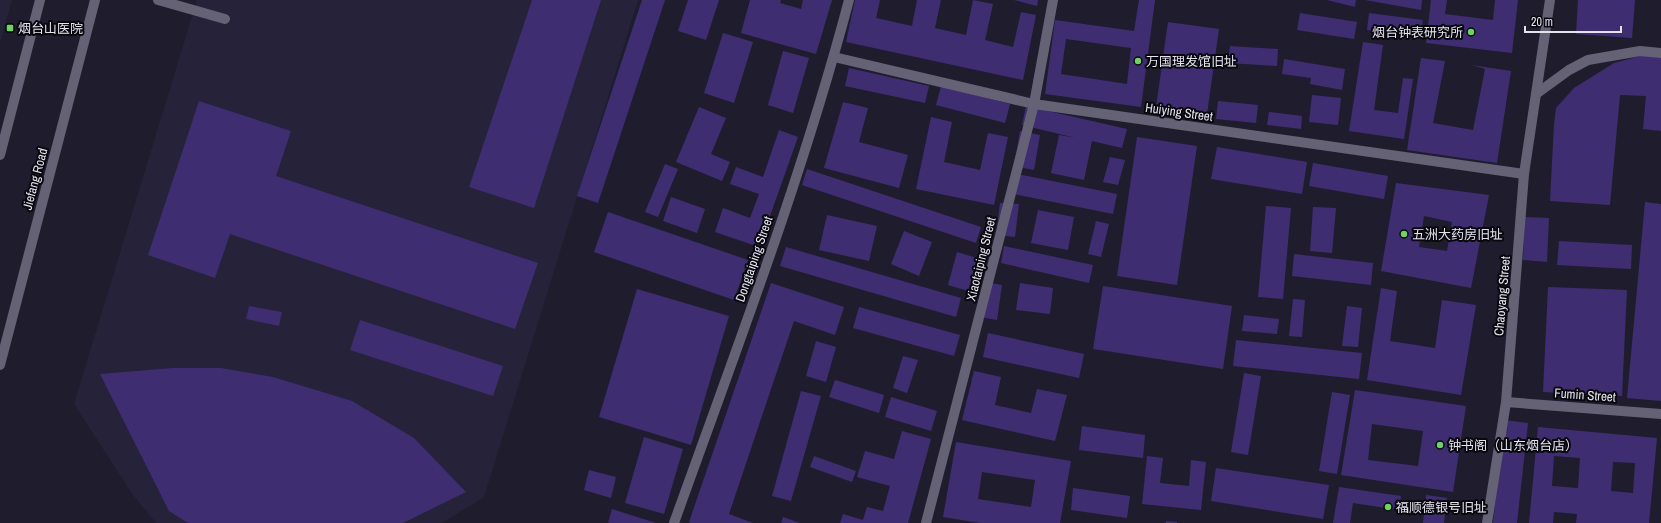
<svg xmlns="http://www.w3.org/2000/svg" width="1661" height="523" font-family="'Archivo Narrow','Noto Sans SC',sans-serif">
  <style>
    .built { fill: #262239 }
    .building { fill: #3f2d72; fill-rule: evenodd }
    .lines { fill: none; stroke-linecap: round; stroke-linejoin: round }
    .minor { stroke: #656276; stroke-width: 10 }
    .poi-dot { fill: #6dd361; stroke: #09080f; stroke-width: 1.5 }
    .labels { text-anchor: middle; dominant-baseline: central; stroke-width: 4; stroke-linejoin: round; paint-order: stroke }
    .poi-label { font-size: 13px; fill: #e3e2ed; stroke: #09080f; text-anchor: start }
    .street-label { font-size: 13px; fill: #e3e2ed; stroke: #09080f }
  </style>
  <rect width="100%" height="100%" fill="#1f1d2d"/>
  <!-- built -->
  <g class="built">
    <path d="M0 0H12L0 43Z"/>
    <path d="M197 0H638L484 497 442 523H156L133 495 74 404Z"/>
  </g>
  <!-- building -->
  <g class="building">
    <path d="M532 0H601L534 208 469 187Z"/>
    <path d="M642 0H665L598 203 577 196Z"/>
    <path d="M688 0H719L706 40 678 31Z"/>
    <path d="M750 0H781L780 3 801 9 803 0H832L816 54 741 33Z"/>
    <path d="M855 0H880L876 18 912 26 917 0H941L935 28 966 35 973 0 993 4 985 40 1013 47 1021 12 1036 15 1023 80 846 42Z"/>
    <path d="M1014 0H1038L1037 6Z"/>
    <path d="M1139 0H1155L1141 107 1045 94 1055 20 1134 31ZM1066 39 1131 48 1127 84 1061 74Z"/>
    <path d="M1327 0H1356L1355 7Z"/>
    <path d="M1365 0H1422L1421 10Z"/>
    <path d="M1431 0H1447L1445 14 1493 20 1495 0H1518L1512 53 1426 43Z"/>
    <path d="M1578 0H1635L1632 38 1576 34Z"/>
    <path d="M1300 13 1357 22 1354 39 1297 30Z"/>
    <path d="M1369 13 1423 20 1420 37 1367 30Z"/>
    <path d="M1168 22 1219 29 1207 114 1156 107Z"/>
    <path d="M723 33 753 42 734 103 704 93Z"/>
    <path d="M1363 42 1383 45 1374 110 1398 113 1403 78 1413 79 1404 139 1349 131Z"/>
    <path d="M1230 46 1278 49 1277 66 1228 63Z"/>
    <path d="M783 51 809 58 793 113 768 105Z"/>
    <path d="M1644 55 1661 57V131L1643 129 1646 96 1620 95 1610 205 1550 201 1554 124 1556 108 1574 88 1614 63Z"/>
    <path d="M1421 58 1445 61 1433 123 1473 130 1485 69 1472 65 1511 71 1497 163 1407 150Z"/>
    <path d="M1284 59 1345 69 1342 90 1310 84 1311 78 1282 74Z"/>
    <path d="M849 68 929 86 925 103 845 86Z"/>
    <path d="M941 86 1010 104 1005 123 936 105Z"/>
    <path d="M1312 95 1341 98 1338 125 1309 122Z"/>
    <path d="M199 101 291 131 276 176 538 263 515 329 230 234 215 278 148 255Z"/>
    <path d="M1218 101 1258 105 1256 123 1216 119Z"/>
    <path d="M843 102 868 108 859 142 908 155 899 188 824 168Z"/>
    <path d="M1026 106 1127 129 1122 148 1092 141 1084 180 1051 173 1059 135 1076 138 1022 125Z"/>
    <path d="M699 107 726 118 711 154 730 162 722 181 676 162Z"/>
    <path d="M1269 112 1302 116 1301 129 1267 125Z"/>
    <path d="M931 117 952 122 944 162 980 170 988 133 1008 137 994 205 916 189Z"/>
    <path d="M779 130 798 137 759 247 715 232 723 208 750 218 759 194 730 184 736 167 763 177Z"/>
    <path d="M1020 131 1040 135 1034 170 1014 166Z"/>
    <path d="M1137 137 1197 146 1177 285 1117 276Z"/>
    <path d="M1217 147 1307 162 1302 194 1211 179Z"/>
    <path d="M1110 157 1125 160 1118 185 1103 182Z"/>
    <path d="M1313 163 1388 176 1384 199 1309 186Z"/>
    <path d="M665 164 678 169 658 217 645 212Z"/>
    <path d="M807 169 981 227 976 243 802 185Z"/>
    <path d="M1012 173 1117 194 1113 214 1008 193Z"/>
    <path d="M1396 183 1489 195 1471 288 1381 271ZM1424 216 1452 222 1447 251 1419 247Z"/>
    <path d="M671 197 705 209 697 233 663 221Z"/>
    <path d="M1645 202 1661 204V401L1627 398Z"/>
    <path d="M1000 203 1019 204 1015 237 996 235Z"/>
    <path d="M1266 206 1291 208 1283 299 1258 297Z"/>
    <path d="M1313 207 1336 208 1332 253 1310 251Z"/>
    <path d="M1038 210 1074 217 1068 250 1031 243Z"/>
    <path d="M608 212 748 260 734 300 594 252Z"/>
    <path d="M827 215 877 226 869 261 819 250Z"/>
    <path d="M1525 217 1549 218 1547 262 1523 260Z"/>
    <path d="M1096 221 1109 224 1101 257 1088 254Z"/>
    <path d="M904 231 932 242 919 276 891 264Z"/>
    <path d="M1559 241 1632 245 1631 269 1557 265Z"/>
    <path d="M1004 246 1093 265 1089 283 1001 263Z"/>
    <path d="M786 247 961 298 956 317 780 266Z"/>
    <path d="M957 252 977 258 968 291 948 285Z"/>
    <path d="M1294 254 1373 263 1371 285 1292 276Z"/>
    <path d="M985 282 1002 285 997 320 980 317Z"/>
    <path d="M771 283 844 307 835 335 794 321 729 514 753 523H691L689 522Z"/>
    <path d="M1020 283 1053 288 1050 314 1016 310Z"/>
    <path d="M1103 286 1232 306 1223 369 1093 349Z"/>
    <path d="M1548 287 1627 290 1622 396 1543 392Z"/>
    <path d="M1381 288 1397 291 1390 341 1435 348 1442 300 1476 305 1461 395 1367 380Z"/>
    <path d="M637 289 729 316 691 445 599 417Z"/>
    <path d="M1293 299 1305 300 1302 337 1289 336Z"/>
    <path d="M249 306 282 312 279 326 246 319Z"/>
    <path d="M1347 306 1362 308 1358 347 1342 346Z"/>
    <path d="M859 307 960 335 954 356 853 328Z"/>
    <path d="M1244 315 1279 319 1277 334 1242 331Z"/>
    <path d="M360 320 503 366 493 396 350 350Z"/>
    <path d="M988 333 1084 354 1079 378 983 357Z"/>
    <path d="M1236 340 1362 353 1359 379 1233 366Z"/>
    <path d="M816 341 836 347 826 382 806 376Z"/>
    <path d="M903 356 918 360 907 393 893 388Z"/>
    <path d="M173 368H221L273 377 352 401 414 438 466 492 403 523H188L169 511 100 374Z"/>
    <path d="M974 371 1001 377 995 405 1031 413 1037 389 1067 395 1055 441 962 420Z"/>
    <path d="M1244 373 1261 376 1248 455 1231 452Z"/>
    <path d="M835 380 884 395 879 413 829 397Z"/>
    <path d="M1355 390 1466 406 1453 492 1341 475ZM1372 424 1423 431 1418 466 1368 460Z"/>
    <path d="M801 391 821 396 791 501 772 496Z"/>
    <path d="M1332 392 1350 395 1337 474 1319 471Z"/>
    <path d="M891 397 937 411 931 431 885 417Z"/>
    <path d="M1504 420 1528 423 1517 523H1493Z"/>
    <path d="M1082 426 1145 435 1143 458 1079 450Z"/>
    <path d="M1538 427 1657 438 1649 523H1576L1577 514 1554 512 1553 523H1529ZM1554 456 1580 458 1578 488 1552 486ZM1613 462 1635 463 1633 493 1611 491Z"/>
    <path d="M902 431 931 439 908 523H840L843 514 863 520 867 507 883 511 890 486 857 477 865 451 894 459Z"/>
    <path d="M644 437 683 449 664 514 625 503Z"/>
    <path d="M956 442 1071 461 1060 523H980L943 517ZM982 472 1035 480 1031 507 978 499Z"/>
    <path d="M814 456 856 471 852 482 810 467Z"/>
    <path d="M1147 456 1163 458 1160 483 1189 486 1191 460 1206 462 1201 510 1142 504Z"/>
    <path d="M1216 468 1329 485 1323 519 1211 501Z"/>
    <path d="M589 470 616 477 611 498 584 490Z"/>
    <path d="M1339 487 1401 496 1399 510 1353 503 1350 523H1333Z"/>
    <path d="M1073 488 1130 496 1127 518 1071 510Z"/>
    <path d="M1426 495 1447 498 1444 523H1423Z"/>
    <path d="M612 509 656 523H608Z"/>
    <path d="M783 517 800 523H781Z"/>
    <path d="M1166 521 1177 522V523H1166Z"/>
  </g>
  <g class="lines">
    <!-- minor -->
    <g class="minor">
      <path d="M158 0 225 19"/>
      <path d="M834 57 1034 104 1524 174"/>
      <path d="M1536 94 1569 70 1588 60 1640 51 1661 53"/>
      <path d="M0 155 40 0"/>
      <path d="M0 365 95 0"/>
      <path d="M1506 402 1661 414"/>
      <path d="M674 523C736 350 802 178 849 0"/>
      <path d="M926 523 1034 104 1053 0"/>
      <path d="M1487 523 1506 402 1524 174 1550 0"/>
    </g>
  </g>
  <!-- markers -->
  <g class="poi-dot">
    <rect x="6" y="24" width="8" height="8" rx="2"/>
    <circle cx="1471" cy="32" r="4"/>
    <circle cx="1138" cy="61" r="4"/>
    <circle cx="1404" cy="234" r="4"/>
    <circle cx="1440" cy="445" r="4"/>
    <circle cx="1388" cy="507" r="4"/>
  </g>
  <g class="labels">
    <!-- poi labels -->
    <g class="poi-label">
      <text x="18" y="28">烟台山医院</text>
      <text x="1463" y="32" text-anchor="end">烟台钟表研究所</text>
      <text x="1146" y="61">万国理发馆旧址</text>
      <text x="1412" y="234">五洲大药房旧址</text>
      <text x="1448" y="445">钟书阁（山东烟台店）</text>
      <text x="1396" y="507">福顺德银号旧址</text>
    </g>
    <!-- street labels -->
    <g class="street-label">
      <text transform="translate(1179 112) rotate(8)">Huiying Street</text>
      <text transform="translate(35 179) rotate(-75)">Jiefang Road</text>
      <text transform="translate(754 259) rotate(-71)">Dongtaiping Street</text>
      <text transform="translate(981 259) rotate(-76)">Xiaotaiping Street</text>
      <text transform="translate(1502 296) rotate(-85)">Chaoyang Street</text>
      <text transform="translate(1585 395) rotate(4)">Fumin Street</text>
    </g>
  </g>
  <!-- scale -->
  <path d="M1525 26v6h96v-6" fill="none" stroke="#e3e2ed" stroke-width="2"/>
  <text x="1531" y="26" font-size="12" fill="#e3e2ed" stroke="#09080f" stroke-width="3" paint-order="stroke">20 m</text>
</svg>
